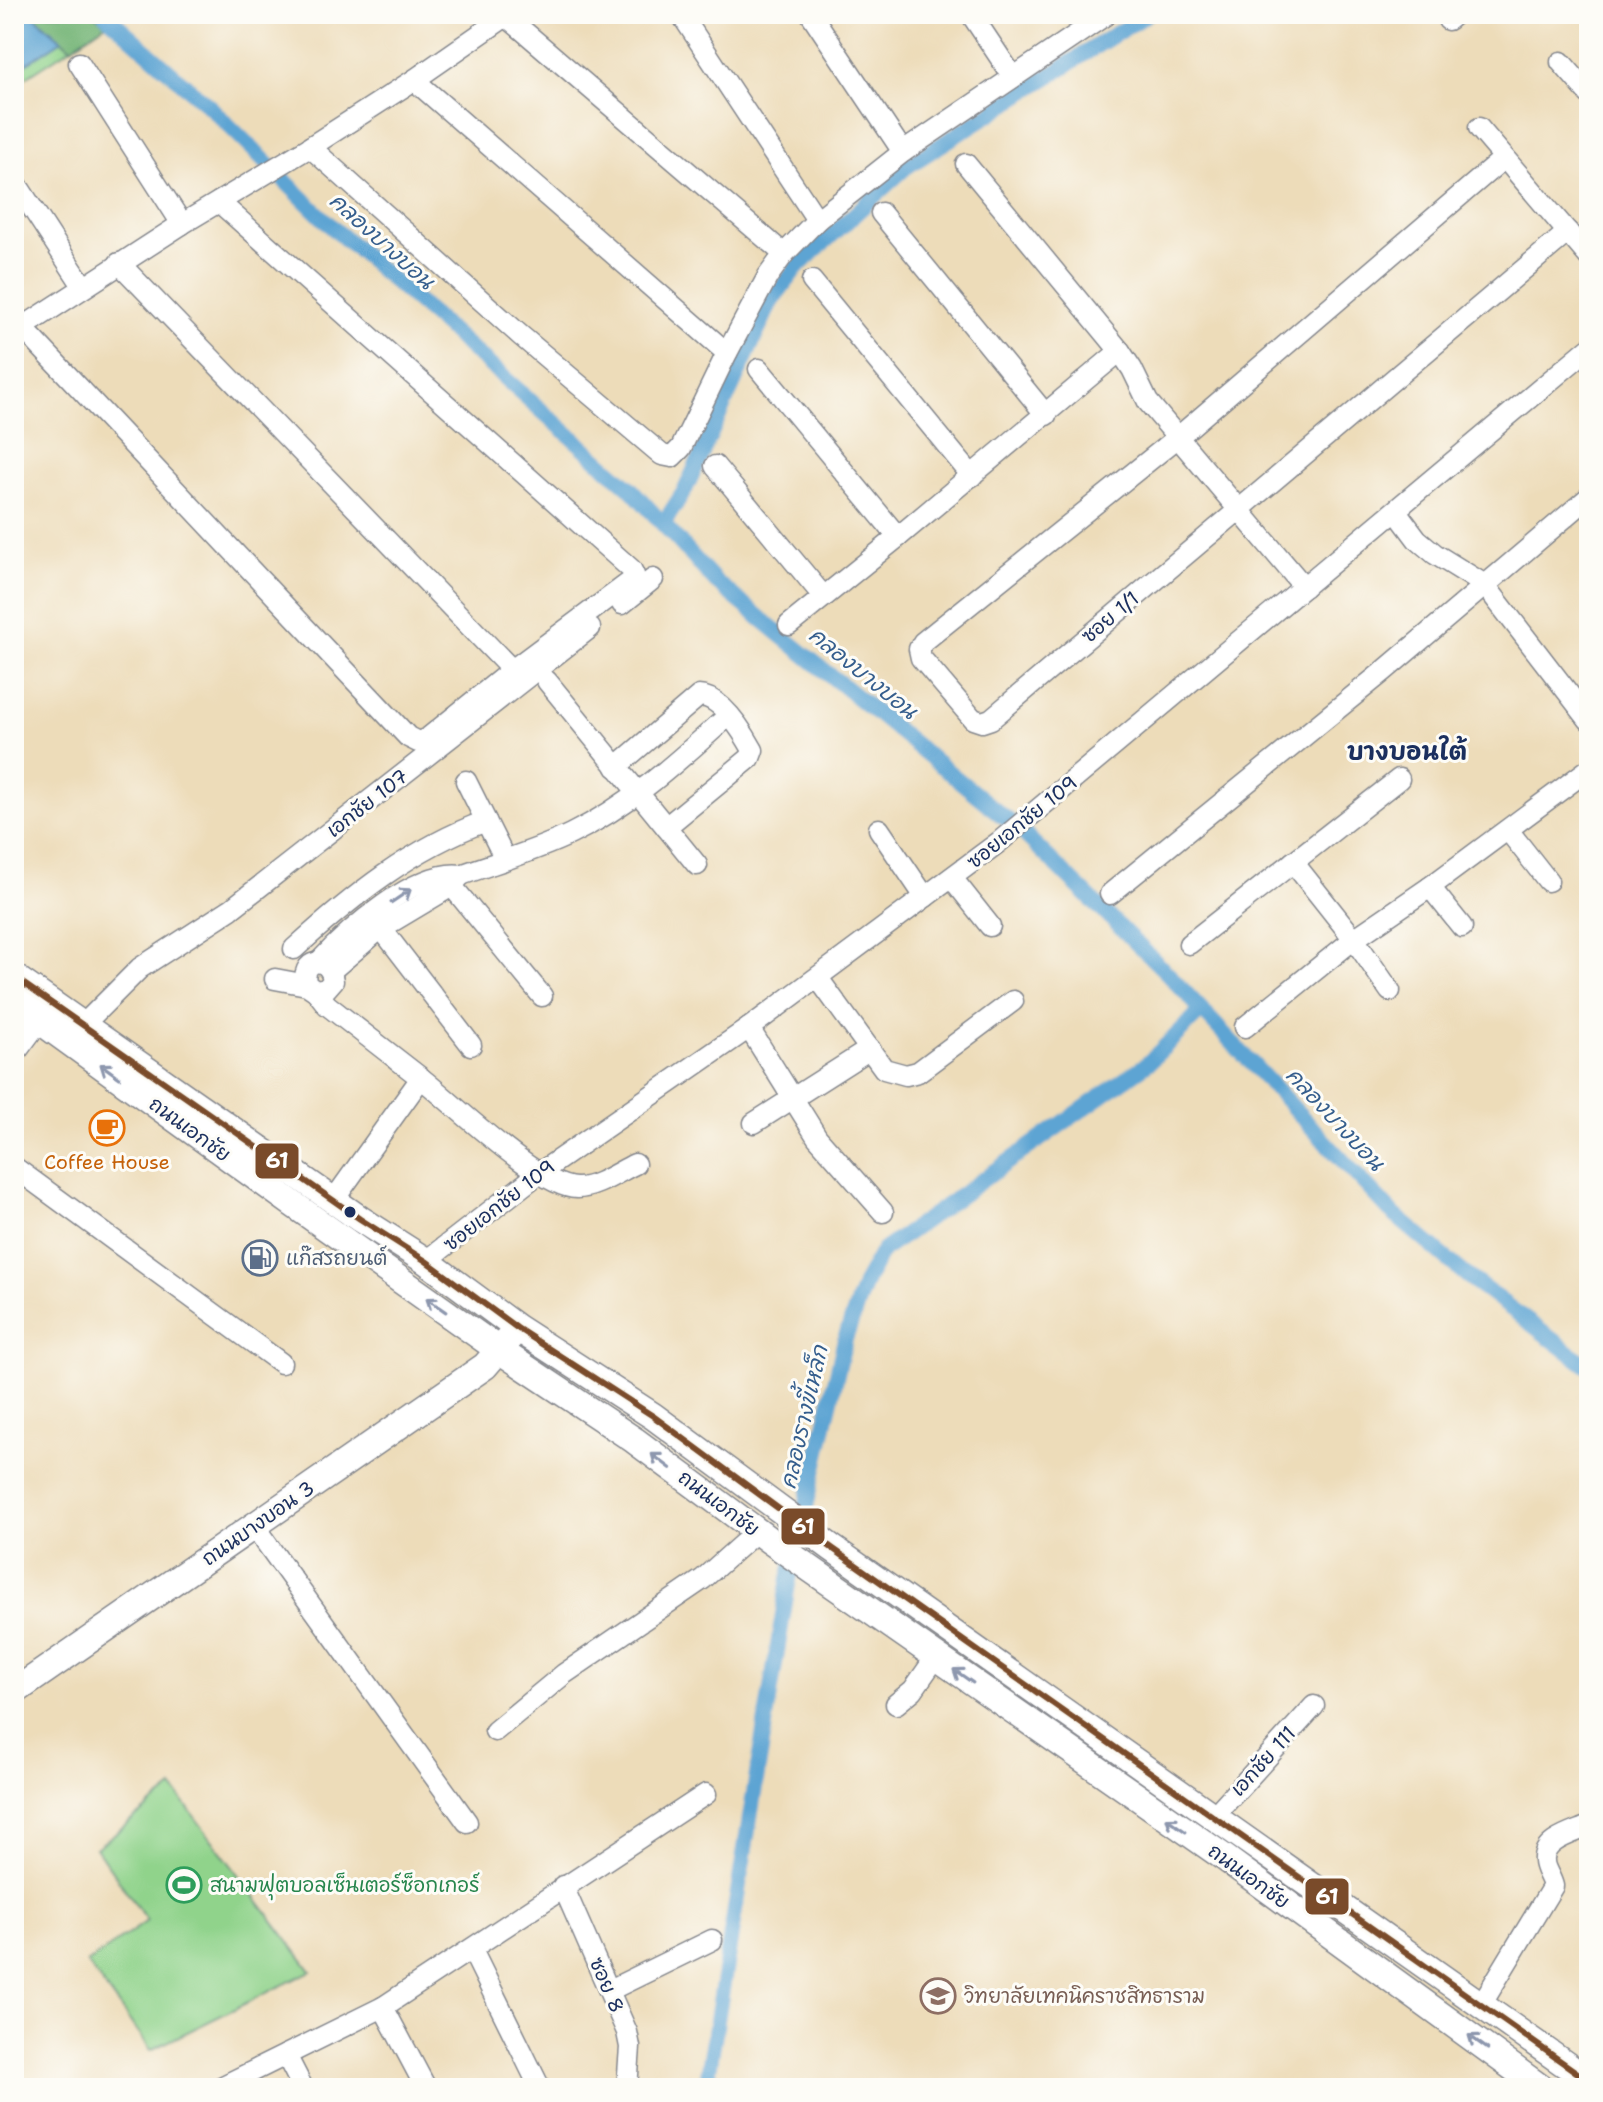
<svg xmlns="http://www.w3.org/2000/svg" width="1603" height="2102" font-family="'Shantell Sans','Playpen Sans Thai',sans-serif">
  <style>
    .green { fill: #90d38b; stroke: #568174; stroke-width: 2 }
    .forest { fill: #74b577; stroke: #48726a; stroke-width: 2 }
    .water { fill: #5da4d3; stroke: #3c6a98; stroke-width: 2 }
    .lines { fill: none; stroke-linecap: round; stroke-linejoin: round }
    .canal { stroke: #5da4d3; stroke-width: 16 }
    .minor-casing { stroke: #84868c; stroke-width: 23 }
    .major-casing { stroke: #84868c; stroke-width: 29 }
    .minor { stroke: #fff; stroke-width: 20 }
    .major { stroke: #fff; stroke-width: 26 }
    .bus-1-casing { stroke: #fdfcf7; stroke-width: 12 }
    .bus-1 { stroke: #7a4b2a; stroke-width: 6 }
    .oneway { stroke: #8d97ae }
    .bus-dot { fill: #1b2f5e; stroke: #fdfcf7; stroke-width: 3 }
    .labels { text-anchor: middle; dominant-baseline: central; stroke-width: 6; stroke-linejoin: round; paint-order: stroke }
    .street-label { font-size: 20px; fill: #1b2f5e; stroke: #fdfcf7 }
    .food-label { font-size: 20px; fill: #c56008; stroke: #fdfcf7 }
    .service-label { font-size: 20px; fill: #4e5e75; stroke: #fdfcf7; text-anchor: start }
    .leisure-label { font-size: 20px; fill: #27864d; stroke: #fdfcf7; text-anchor: start }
    .education-label { font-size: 20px; fill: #785e54; stroke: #fdfcf7; text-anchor: start }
    .water-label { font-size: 22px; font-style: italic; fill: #355e8d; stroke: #fdfcf7 }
    .quarter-label { font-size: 24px; font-weight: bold; fill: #1b2f5e; stroke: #fdfcf7 }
    .line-badge { stroke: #fdfcf7; stroke-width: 3 }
    .badge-label { font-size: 22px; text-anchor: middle; font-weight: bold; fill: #fff }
  </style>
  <rect width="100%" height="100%" fill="#fdfcf7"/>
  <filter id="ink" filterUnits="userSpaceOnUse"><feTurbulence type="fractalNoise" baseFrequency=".0125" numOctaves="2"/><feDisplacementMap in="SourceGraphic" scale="16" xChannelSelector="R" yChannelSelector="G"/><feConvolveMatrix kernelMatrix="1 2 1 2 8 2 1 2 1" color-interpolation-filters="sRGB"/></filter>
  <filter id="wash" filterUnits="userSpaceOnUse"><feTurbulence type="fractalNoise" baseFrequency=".006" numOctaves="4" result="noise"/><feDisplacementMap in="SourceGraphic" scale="32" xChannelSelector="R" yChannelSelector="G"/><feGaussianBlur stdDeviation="1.8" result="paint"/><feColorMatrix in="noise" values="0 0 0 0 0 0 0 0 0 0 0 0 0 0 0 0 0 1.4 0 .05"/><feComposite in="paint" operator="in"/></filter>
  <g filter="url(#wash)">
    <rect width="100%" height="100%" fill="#eddcb9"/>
    <!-- green -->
    <g class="green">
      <path d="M62 40 71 48 14 85V72Z"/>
      <path d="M173 1788 311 1971 151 2050 87 1963 147 1921 96 1848Z"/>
    </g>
    <!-- forest -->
    <path class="forest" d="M32 14H93L106 24 71 48Z"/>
    <!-- water -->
    <path class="water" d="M14 14H32L62 40 14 72Z"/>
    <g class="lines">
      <!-- canal -->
      <g class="canal">
        <path d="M105 14 211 108 333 228 630 488 716 582 1021 831 1168 974 1390 1211 1466 1275 1589 1367"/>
        <path d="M663 524 685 490 771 302 796 268 906 167 1147 14"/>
        <path d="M706 2088 788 1584 845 1339 865 1282 882 1251 1148 1063 1201 1011"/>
      </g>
    </g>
  </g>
  <g filter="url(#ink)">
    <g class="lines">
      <defs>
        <g id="minor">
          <path d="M681 14 817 220"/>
          <path d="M811 14 903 152"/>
          <path d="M971 14 1013 77"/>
          <path d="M506 16 784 254"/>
          <path d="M1448 20 1455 14"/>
          <path d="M1561 62 1589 94"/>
          <path d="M79 63 182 224"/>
          <path d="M414 80 727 353"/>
          <path d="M1479 128 1589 257"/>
          <path d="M310 147 520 335 662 455 672 457 681 448 727 353 768 276 784 254 817 220 903 152 1107 14"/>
          <path d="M1504 158 1177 438 923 642 919 649 921 658 973 719 982 722 991 719 1568 232"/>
          <path d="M966 164 1120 351 1132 369 1148 402 1304 587"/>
          <path d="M14 180 83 286"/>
          <path d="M881 213 1046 415"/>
          <path d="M119 263 512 670"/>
          <path d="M812 281 972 476"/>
          <path d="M22 327 408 737 418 742 428 738 512 670 630 582 634 575 631 569 219 202"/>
          <path d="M14 333 182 224 310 147 414 80 509 14"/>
          <path d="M759 369 898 537"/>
          <path d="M715 466 823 596"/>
          <path d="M1396 511 1417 539 1435 554 1485 585 1589 720"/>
          <path d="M622 604 653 579"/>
          <path d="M789 625 898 537 1120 351"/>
          <path d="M547 681 697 865"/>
          <path d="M616 767 699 696C721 696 743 732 753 750L750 758 666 827"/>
          <path d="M466 781 505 859"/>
          <path d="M879 829 925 897"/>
          <path d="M1508 830 1548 881"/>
          <path d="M1293 862 1354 939 1390 991"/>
          <path d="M448 877 452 886 542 996"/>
          <path d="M952 878 990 926"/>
          <path d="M1430 887 1462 927"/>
          <path d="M1110 894 1384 671 1589 497"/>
          <path d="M371 915 471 1045"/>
          <path d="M1189 944 1399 779"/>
          <path d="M294 949C352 896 412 848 486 821"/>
          <path d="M319 962C347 931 417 869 461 875 497 862 536 851 571 834 631 805 679 760 728 716"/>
          <path d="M332 970 380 929 452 886 461 875"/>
          <path d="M818 978 884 1069 906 1075 918 1072 1013 1001"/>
          <path d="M275 979 307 985 316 991 326 989 333 981C330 952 298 960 307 985"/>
          <path d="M316 991 327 1005 421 1078 333 1201"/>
          <path d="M82 1026 140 968 231 909 590 628"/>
          <path d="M1245 1027 1354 939 1430 887 1589 769"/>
          <path d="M749 1028 817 1137 883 1212"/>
          <path d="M14 1055 40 1020"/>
          <path d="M421 1078C453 1103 541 1189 577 1188 596 1188 618 1172 635 1164"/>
          <path d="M754 1123 870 1049"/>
          <path d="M14 1167 281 1363"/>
          <path d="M426 1261 538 1174 749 1028 999 842 1589 348"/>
          <path d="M254 1526 467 1822"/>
          <path d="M896 1704 913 1690 936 1657"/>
          <path d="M495 1731 564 1674 703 1579 757 1531"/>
          <path d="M1213 1817 1314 1706"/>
          <path d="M563 1886 627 2032 630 2047 627 2088"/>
          <path d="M472 1950 540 2088"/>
          <path d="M610 1990 712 1940"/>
          <path d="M1481 2005 1553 1886C1551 1877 1544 1869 1544 1861 1542 1840 1574 1833 1589 1826"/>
          <path d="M383 2007 426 2088"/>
          <path d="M286 2055 303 2088"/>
          <path d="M219 2088 383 2007 706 1794"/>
        </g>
        <g id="major">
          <path d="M14 977 360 1219 426 1261 517 1328 653 1416 832 1548 1589 2081"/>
          <path d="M14 1002 293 1204 499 1350 634 1440 769 1540 1225 1858 1541 2088"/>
          <path d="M14 1692 485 1366 510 1337"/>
        </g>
      </defs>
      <!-- minor casing -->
      <use href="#minor" class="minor-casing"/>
      <!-- major casing -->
      <use href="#major" class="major-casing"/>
      <!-- minor -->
      <use href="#minor" class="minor"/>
      <!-- major -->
      <use href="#major" class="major"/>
      <defs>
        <path id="bus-1" d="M14 977 360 1219 426 1261 517 1328 653 1416 832 1548 1589 2081"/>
      </defs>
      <!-- bus-1 casing -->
      <use href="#bus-1" class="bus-1-casing"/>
      <!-- bus-1 -->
      <use href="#bus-1" class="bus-1"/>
    </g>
    <!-- one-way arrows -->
    <defs><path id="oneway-shaft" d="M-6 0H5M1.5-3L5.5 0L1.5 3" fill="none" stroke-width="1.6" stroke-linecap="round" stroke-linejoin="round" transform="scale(2)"/></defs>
    <g class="oneway">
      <use href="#oneway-shaft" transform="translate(401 896) rotate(-34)"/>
      <use href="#oneway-shaft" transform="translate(110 1071) rotate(-144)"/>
      <use href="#oneway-shaft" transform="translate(436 1305) rotate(-145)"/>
      <use href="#oneway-shaft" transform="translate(661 1461) rotate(-143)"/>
      <use href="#oneway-shaft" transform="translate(963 1676) rotate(-145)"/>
      <use href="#oneway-shaft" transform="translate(1176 1825) rotate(-145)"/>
      <use href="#oneway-shaft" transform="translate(1478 2042) rotate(-144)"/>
    </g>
  </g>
  <!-- icons -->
  <defs>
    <symbol id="cafe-ring" viewBox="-11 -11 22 22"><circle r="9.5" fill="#fdfcf7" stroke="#e8710a" stroke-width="1.5"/><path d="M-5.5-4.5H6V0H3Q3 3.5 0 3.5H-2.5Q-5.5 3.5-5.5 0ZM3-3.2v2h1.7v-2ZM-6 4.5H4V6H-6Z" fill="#e8710a"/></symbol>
    <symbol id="fuel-ring" viewBox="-11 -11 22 22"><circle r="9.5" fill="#fdfcf7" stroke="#5c6f8a" stroke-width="1.5"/><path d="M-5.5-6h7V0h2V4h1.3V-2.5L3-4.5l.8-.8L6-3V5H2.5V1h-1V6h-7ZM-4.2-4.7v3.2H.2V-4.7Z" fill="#5c6f8a"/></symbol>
    <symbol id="stadium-ring" viewBox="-11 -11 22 22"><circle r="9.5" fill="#fdfcf7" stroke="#2e9e5b" stroke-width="1.5"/><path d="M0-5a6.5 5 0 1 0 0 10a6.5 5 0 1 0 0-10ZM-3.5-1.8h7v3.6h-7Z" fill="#2e9e5b"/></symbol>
    <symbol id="university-ring" viewBox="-11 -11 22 22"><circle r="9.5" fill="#fdfcf7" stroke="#8d6e63" stroke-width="1.5"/><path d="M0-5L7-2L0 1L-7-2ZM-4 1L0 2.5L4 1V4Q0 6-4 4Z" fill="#8d6e63"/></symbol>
  </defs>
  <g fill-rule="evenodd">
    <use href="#cafe-ring" x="87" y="1108" width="40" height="40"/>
    <use href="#fuel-ring" x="240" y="1238" width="40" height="40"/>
    <use href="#stadium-ring" x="164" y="1865" width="40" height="40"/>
    <use href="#university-ring" x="918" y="1976" width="40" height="40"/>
  </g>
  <!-- markers -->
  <circle class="bus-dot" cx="350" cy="1212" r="7"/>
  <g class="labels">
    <!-- street labels -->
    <g class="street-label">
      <text transform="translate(1110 617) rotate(-40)">ซอย 1/1</text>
      <text transform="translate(367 803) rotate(-38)">เอกชัย 107</text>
      <text transform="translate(1022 822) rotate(-39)">ซอยเอกชัย 109</text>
      <text transform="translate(190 1129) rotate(36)">ถนนเอกชัย</text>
      <text transform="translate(499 1205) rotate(-38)">ซอยเอกชัย 109</text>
      <text transform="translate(719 1503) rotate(37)">ถนนเอกชัย</text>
      <text transform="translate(258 1523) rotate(-35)">ถนนบางบอน 3</text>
      <text transform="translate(1263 1761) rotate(-48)">เอกชัย 111</text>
      <text transform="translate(1249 1876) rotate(36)">ถนนเอกชัย</text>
      <text transform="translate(607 1985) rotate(67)">ซอย 8</text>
    </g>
    <!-- food labels -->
    <g class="food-label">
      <text x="107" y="1162">Coffee House</text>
    </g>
    <!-- service labels -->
    <g class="service-label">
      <text x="286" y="1258">แก๊สรถยนต์</text>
    </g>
    <!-- leisure labels -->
    <g class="leisure-label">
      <text x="210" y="1885">สนามฟุตบอลเซ็นเตอร์ซ็อกเกอร์</text>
    </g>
    <!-- education labels -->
    <g class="education-label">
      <text x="964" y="1996">วิทยาลัยเทคนิคราชสิทธาราม</text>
    </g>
    <!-- water labels -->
    <g class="water-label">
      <text transform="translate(382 241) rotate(42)">คลองบางบอน</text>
      <text transform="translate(863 673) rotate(39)">คลองบางบอน</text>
      <text transform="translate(1335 1119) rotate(47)">คลองบางบอน</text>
      <text transform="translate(804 1417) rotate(-77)">คลองรางขี้เหล็ก</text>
    </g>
    <!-- quarter labels -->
    <g class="quarter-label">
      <text x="1407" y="752">บางบอนใต้</text>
    </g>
  </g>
  <g class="line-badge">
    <rect x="254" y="1142" width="46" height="38" rx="8" fill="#7a4b2a"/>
    <rect x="780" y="1507" width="46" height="39" rx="8" fill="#7a4b2a"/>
    <rect x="1304" y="1877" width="46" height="39" rx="8" fill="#7a4b2a"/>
  </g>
  <g class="badge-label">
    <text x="277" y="1168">61</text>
    <text x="803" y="1534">61</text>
    <text x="1327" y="1904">61</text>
  </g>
  <!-- margin -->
  <rect width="1603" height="2102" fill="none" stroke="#fdfcf7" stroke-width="48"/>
</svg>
